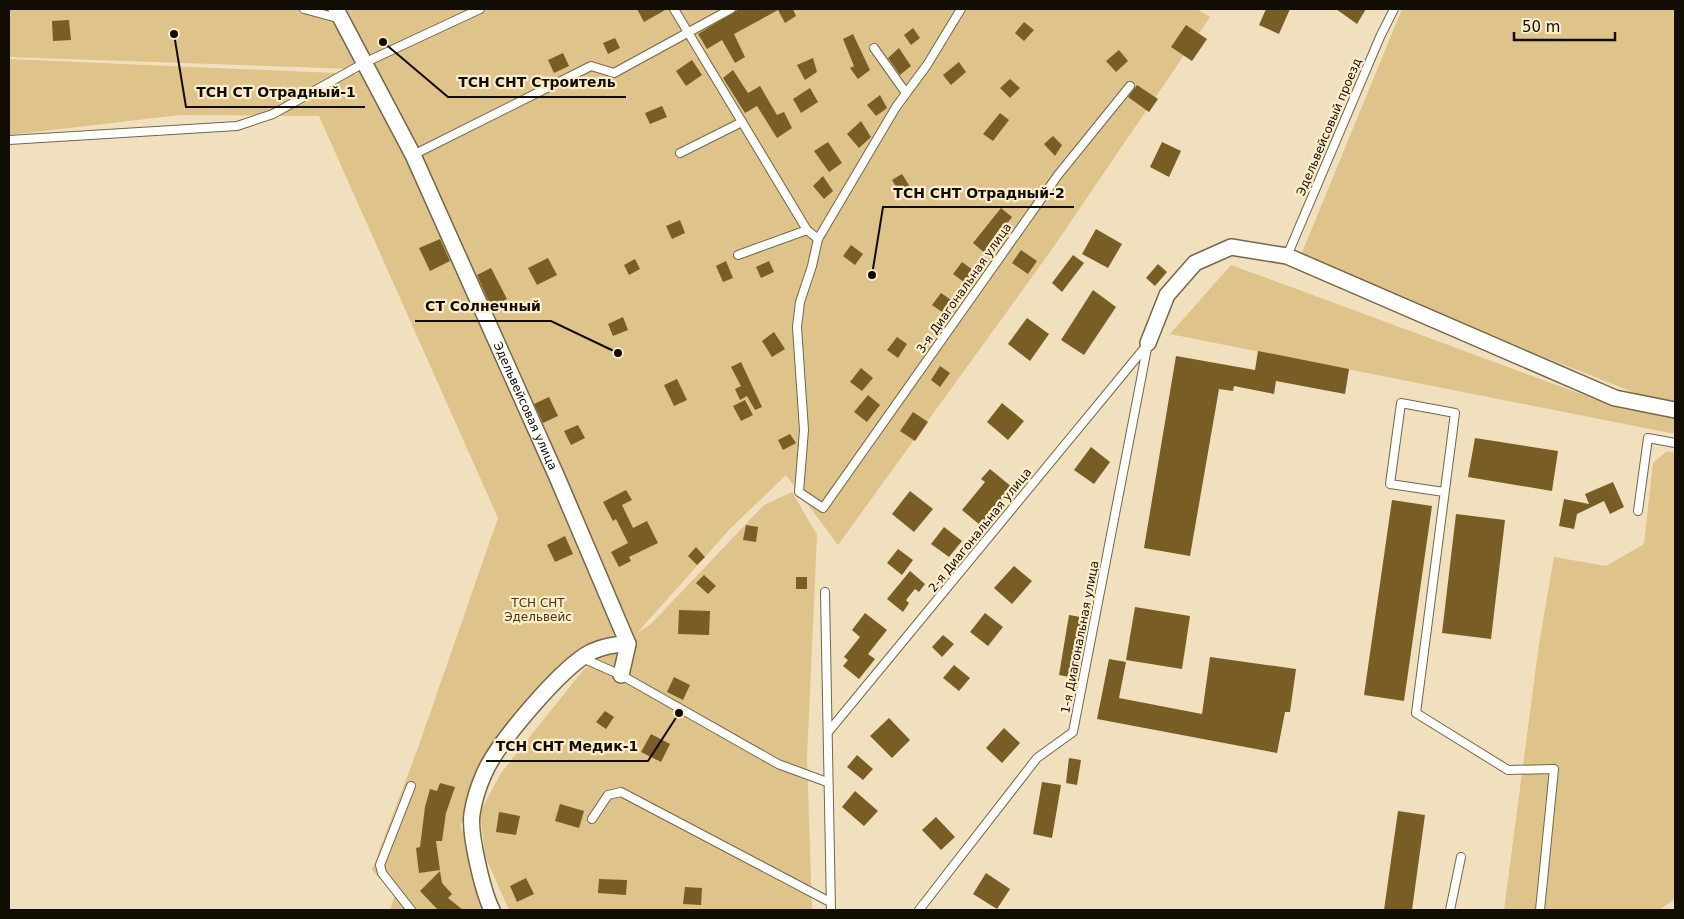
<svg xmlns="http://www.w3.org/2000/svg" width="1684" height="919" font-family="'DejaVu Sans',sans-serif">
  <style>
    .green { fill: #dec38a }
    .building { fill: #785e24 }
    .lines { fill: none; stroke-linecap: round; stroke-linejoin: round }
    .service-casing { stroke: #766748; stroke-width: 10 }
    .minor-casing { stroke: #766748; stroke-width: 18 }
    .service { stroke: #fff; stroke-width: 8 }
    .minor { stroke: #fff; stroke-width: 15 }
    .labels { text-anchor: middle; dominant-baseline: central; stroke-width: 4.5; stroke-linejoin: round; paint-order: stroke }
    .street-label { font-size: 12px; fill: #120d03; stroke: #feedca }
    .park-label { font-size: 12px; fill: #453614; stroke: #feedca }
    .leader { fill: none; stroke: #120d03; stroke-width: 2 }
    .callout-dot { fill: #120d03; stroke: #feedca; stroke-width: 2 }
    .callout-label { font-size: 14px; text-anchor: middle; font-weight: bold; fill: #120d03; stroke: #feedca; stroke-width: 4.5; stroke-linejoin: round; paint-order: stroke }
  </style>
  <rect width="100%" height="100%" fill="#f0e0bd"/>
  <!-- green -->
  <g class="green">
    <path d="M27 9H1197L1210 17 1050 252 838 545 786 475 729 530 637 633 651 624 764 505 792 492 817 535 807 757 812 910H509L485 856 480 812 501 773 584 669 617 647 582 663 516 737 460 826 499 910H390L395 895 372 870 419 745 498 518 319 116 180 115 9 135V59L357 74 354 69 9 57V10Z"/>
    <path d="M1402 9H1675V402H1658L1299 260Z"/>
    <path d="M1231 265 1622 409 1675 417V434L1170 334Z"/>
    <path d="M1667 451 1675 453V899L1659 910H1504L1539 644 1554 557 1606 566 1644 544 1653 463Z"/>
  </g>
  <!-- building -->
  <g class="building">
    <path d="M637 9H667L644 22Z"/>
    <path d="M739 9H793L796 16 785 23 778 10 734 34 745 57 735 63 722 40 707 49 698 34Z"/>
    <path d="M1266 9H1290L1279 34 1259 25Z"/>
    <path d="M1336 9H1366L1357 24Z"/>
    <path d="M69 20 71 40 53 41 52 21Z"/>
    <path d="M1024 22 1034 30 1024 41 1015 33Z"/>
    <path d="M1186 25 1207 39 1192 61 1171 47Z"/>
    <path d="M913 28 920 38 911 45 904 35Z"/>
    <path d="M853 34 870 70 858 79 850 68 854 66 843 39Z"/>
    <path d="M615 38 620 48 608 54 603 43Z"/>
    <path d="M899 48 911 66 900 75 888 58Z"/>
    <path d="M1119 50 1128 61 1116 72 1106 61Z"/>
    <path d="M563 53 569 66 554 73 548 60Z"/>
    <path d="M813 58 817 72 805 80 797 65Z"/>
    <path d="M692 60 702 75 686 86 676 71Z"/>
    <path d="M959 62 966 72 951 85 943 75Z"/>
    <path d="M733 70 748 93 760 86 777 115 784 112 792 128 777 138 757 106 745 113 723 78Z"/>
    <path d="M1010 79 1020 88 1010 98 1000 88Z"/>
    <path d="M1137 85 1158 99 1149 112 1128 97Z"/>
    <path d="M810 88 818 102 801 113 793 99Z"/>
    <path d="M880 95 887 108 876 116 867 105Z"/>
    <path d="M662 106 667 117 650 124 645 113Z"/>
    <path d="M1000 113 1009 120 993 141 983 134Z"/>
    <path d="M861 121 871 137 859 148 847 134Z"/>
    <path d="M1053 136 1062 145 1055 156 1044 144Z"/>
    <path d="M828 142 842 163 829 172 814 151Z"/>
    <path d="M1162 142 1181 151 1169 177 1150 167Z"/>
    <path d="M902 174 912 190 902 196 892 180Z"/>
    <path d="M823 176 833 191 824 199 813 186Z"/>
    <path d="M1001 208 1012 217 992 244 994 246 987 255 973 243Z"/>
    <path d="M680 220 685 233 672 239 666 226Z"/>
    <path d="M1096 229 1122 244 1108 268 1082 254Z"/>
    <path d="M440 239 450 261 430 271 419 248Z"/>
    <path d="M851 245 863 254 855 265 843 256Z"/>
    <path d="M1021 250 1037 261 1028 274 1012 263Z"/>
    <path d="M1073 255 1084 263 1062 292 1052 283Z"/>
    <path d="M548 258 557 275 537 285 528 268Z"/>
    <path d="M635 259 640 269 629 275 624 265Z"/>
    <path d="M726 261 733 278 723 282 716 266Z"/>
    <path d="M769 261 774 272 761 278 756 267Z"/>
    <path d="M962 262 977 273 968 285 953 274Z"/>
    <path d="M1158 264 1167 272 1155 286 1146 278Z"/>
    <path d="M491 268 507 299 491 307 477 275Z"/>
    <path d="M1093 290 1116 307 1084 355 1061 340Z"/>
    <path d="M941 293 954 302 945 314 932 305Z"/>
    <path d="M623 317 628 330 613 336 608 324Z"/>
    <path d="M1027 318 1049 334 1030 361 1008 344Z"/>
    <path d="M774 332 785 349 772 357 762 341Z"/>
    <path d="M897 337 907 344 898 358 887 350Z"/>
    <path d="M1258 351 1349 369 1345 394 1276 381 1274 394 1234 386 1233 391 1219 389 1190 556 1144 548 1176 356 1255 370Z"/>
    <path d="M741 362 762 407 755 410 747 396 740 400 735 389 741 386 731 367Z"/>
    <path d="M940 366 950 373 940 387 931 380Z"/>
    <path d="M861 368 873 378 862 391 850 382Z"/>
    <path d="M677 379 687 400 674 406 664 385Z"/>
    <path d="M868 395 880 405 867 422 854 412Z"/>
    <path d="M549 397 558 416 543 423 534 404Z"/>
    <path d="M745 400 753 415 741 421 733 406Z"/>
    <path d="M1002 403 1024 421 1008 440 987 422Z"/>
    <path d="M913 412 928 422 915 441 900 431Z"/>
    <path d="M578 425 585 438 571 445 564 431Z"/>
    <path d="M790 434 796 443 783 450 778 440Z"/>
    <path d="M1475 438 1558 451 1552 491 1468 477Z"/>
    <path d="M1091 447 1110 462 1094 484 1074 470Z"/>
    <path d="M990 469 1018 492 1010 502 1004 497 980 525 962 510 985 482 981 479Z"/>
    <path d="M1613 482 1624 507 1610 514 1604 501 1577 514 1574 529 1559 526 1564 499 1589 504 1585 494Z"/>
    <path d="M626 490 632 500 622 505 633 528 647 521 658 543 629 557 631 561 619 567 611 552 628 543 616 519 613 521 603 502Z"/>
    <path d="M910 491 933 509 914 532 892 514Z"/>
    <path d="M1392 500 1432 506 1404 701 1364 695Z"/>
    <path d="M1456 514 1505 520 1491 639 1442 633Z"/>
    <path d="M746 525 758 527 756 542 743 540Z"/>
    <path d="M944 527 962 541 949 557 931 544Z"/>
    <path d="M565 536 573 554 555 562 547 545Z"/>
    <path d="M696 547 705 557 697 565 688 556Z"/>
    <path d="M898 549 913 560 902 575 887 563Z"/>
    <path d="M1014 566 1032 581 1012 604 994 588Z"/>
    <path d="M910 571 925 584 919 592 915 589 906 600 909 603 903 612 887 599Z"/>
    <path d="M704 575 716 586 708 594 696 583Z"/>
    <rect x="796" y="577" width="11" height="12"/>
    <path d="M1135 607 1190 616 1182 669 1126 660Z"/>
    <path d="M679 610 710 611 709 635 678 634Z"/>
    <path d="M865 613 887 630 868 654 875 659 859 679 843 666 848 660 844 657 860 637 852 630Z"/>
    <path d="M985 613 1003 627 988 646 970 632Z"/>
    <path d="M1069 615 1086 618 1075 678 1059 675Z"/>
    <path d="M943 635 954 644 942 657 932 647Z"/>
    <path d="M1210 657 1296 669 1290 712H1285L1277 753 1097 719 1109 659 1126 662 1119 698 1202 714Z"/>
    <path d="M954 665 970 678 959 691 943 678Z"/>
    <path d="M674 677 690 685 683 700 667 692Z"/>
    <path d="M605 711 614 717 606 729 596 722Z"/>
    <path d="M889 718 910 740 892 758 870 736Z"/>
    <path d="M1004 728 1020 743 1002 763 986 748Z"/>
    <path d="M651 734 670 744 661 762 641 752Z"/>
    <path d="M857 755 873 769 863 780 847 767Z"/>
    <path d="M1069 758 1081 760 1077 785 1066 783Z"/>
    <path d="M1042 782 1061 785 1052 838 1033 834Z"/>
    <path d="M440 783 455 787 446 813 442 841H436L440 870 419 873 416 848 420 847 425 807 430 789 437 791Z"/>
    <path d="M855 791 878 811 864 826 842 807Z"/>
    <path d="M560 804 584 811 579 828 555 821Z"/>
    <path d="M1398 811 1425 815 1412 910H1384Z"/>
    <path d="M499 812 520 816 516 835 496 832Z"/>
    <path d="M936 817 955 837 941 850 922 830Z"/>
    <path d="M440 871 442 883 452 894 448 898 463 910H438L420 891Z"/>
    <path d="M986 873 1010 889 997 909 973 894Z"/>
    <path d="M526 878 534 894 517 902 510 886Z"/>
    <path d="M599 879 627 880 626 895 598 893Z"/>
    <path d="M685 887 702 888 701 905 683 904Z"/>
  </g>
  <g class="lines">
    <defs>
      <g id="service">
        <path d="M304 9 341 19"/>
        <path d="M674 9 807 230 818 239"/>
        <path d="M961 9 927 65 896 107 818 239 812 266 800 302 797 327 804 430 799 492 823 508 1058 175 1130 86"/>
        <path d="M874 48 906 93"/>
        <path d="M9 140 237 126 273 114 364 63 480 9"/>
        <path d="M680 153 742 122"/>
        <path d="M413 155 591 66 614 73 731 9"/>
        <path d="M738 255 807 230"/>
        <path d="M1287 256 1380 37 1394 9"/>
        <path d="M1444 492 1390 484 1401 403 1455 413 1416 713 1508 770 1554 769 1540 910"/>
        <path d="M1638 511 1648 438 1675 443"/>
        <path d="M825 592 831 910"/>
        <path d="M589 661 621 675 778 764 827 782"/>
        <path d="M829 731 1147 345"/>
        <path d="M411 786 380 865 382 873 411 910"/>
        <path d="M592 819 608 795 621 792 830 902"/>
        <path d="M919 910 1037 758 1073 732 1148 343"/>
        <path d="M1450 910 1461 857"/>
      </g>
      <g id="minor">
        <path id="s1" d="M336 9 413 155 557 477 628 644 621 675"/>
        <path d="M1148 343 1167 295 1195 263 1231 247 1287 256 1615 398 1675 410"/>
        <path d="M492 910C483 892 469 834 472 814 474 801 479 785 484 774 497 743 562 667 591 652 604 646 614 644 628 644"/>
      </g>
    </defs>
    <!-- service casing -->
    <use href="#service" class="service-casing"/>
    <!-- minor casing -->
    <use href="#minor" class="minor-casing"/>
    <!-- service -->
    <use href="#service" class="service"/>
    <!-- minor -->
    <use href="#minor" class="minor"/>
  </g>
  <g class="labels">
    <!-- street labels -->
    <g class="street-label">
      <text transform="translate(1329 127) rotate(-67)">Эдельвейсовый проезд</text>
      <text transform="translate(964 288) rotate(-55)">3-я Диагональная улица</text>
      <text stroke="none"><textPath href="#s1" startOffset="440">Эдельвейсовая улица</textPath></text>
      <text transform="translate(980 530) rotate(-51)">2-я Диагональная улица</text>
      <text transform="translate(1080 637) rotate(-79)">1-я Диагональная улица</text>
    </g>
    <!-- park labels -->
    <g class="park-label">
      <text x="538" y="603">ТСН СНТ<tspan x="538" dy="14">Эдельвейс</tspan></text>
    </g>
  </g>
  <!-- callouts -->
  <path class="leader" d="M383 42L448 97H626M174 34L186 107H365M872 275L883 207H1074M618 353L551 321H415M679 713L648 761H486"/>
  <g class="callout-dot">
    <circle cx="383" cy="42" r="5"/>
    <circle cx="174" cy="34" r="5"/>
    <circle cx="872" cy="275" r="5"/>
    <circle cx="618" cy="353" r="5"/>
    <circle cx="679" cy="713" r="5"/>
  </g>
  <g class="callout-label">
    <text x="537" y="87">ТСН СНТ Строитель</text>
    <text x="276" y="97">ТСН СТ Отрадный-1</text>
    <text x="979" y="198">ТСН СНТ Отрадный-2</text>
    <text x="483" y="311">СТ Солнечный</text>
    <text x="567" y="751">ТСН СНТ Медик-1</text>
  </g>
  <!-- border -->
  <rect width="1684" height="919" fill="none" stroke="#120d03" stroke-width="20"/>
  <!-- scale -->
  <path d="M1514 32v8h101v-8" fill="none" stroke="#120d03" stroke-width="2.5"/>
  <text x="1522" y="32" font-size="15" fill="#120d03" stroke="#feedca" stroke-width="4" paint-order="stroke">50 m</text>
</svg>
